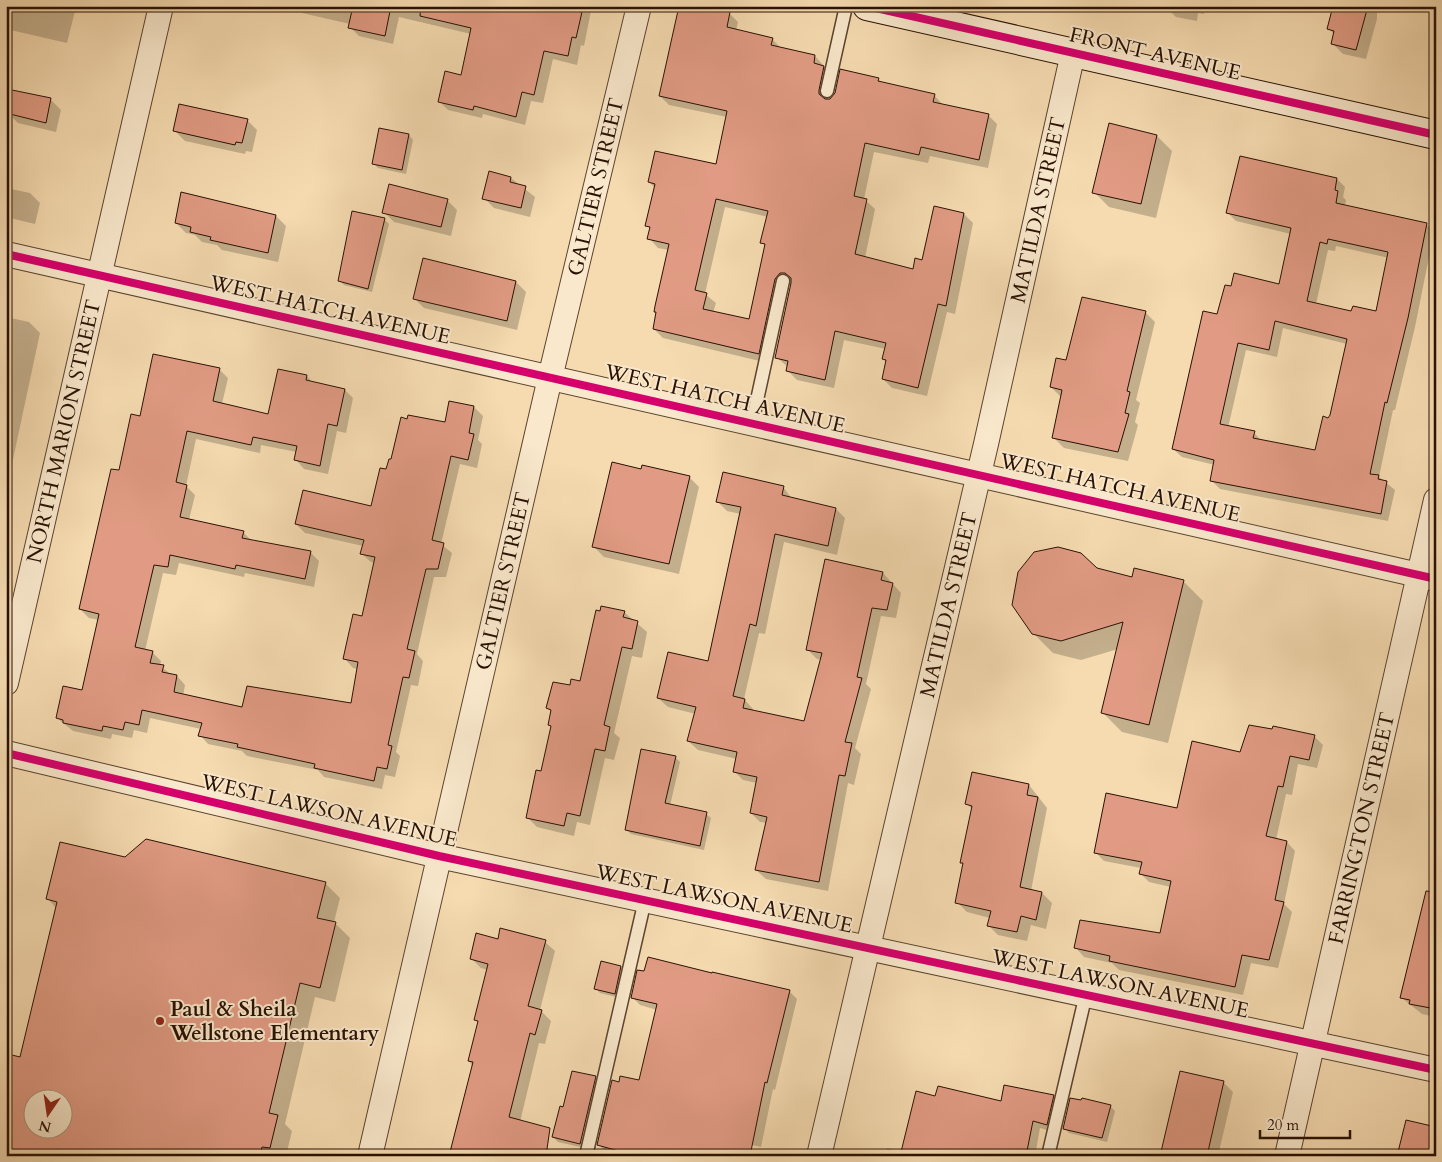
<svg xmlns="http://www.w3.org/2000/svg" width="1442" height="1162" font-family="Cardo,serif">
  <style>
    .shadow { fill: #0003; fill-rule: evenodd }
    .building { fill: #e19b84; stroke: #291103; fill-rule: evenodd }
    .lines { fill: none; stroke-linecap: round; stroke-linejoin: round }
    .lane-casing { stroke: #5c442e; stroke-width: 15 }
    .street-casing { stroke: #5c442e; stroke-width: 26 }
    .secondary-casing { stroke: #291103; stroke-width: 30 }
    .lane { stroke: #f9e8cc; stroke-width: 12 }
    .street { stroke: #f9e8cc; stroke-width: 24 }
    .secondary { stroke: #f9e8cc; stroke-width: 28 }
    .cycleway-casing { stroke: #f9e8cc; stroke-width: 11 }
    .cycleway { stroke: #d6006c; stroke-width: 8 }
    .poi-dot { fill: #8f2418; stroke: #f9e8cc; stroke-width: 2 }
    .labels { text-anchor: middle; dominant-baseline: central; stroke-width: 4; stroke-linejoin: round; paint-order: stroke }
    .street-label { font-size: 21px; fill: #291103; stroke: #f9e8cc }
    .poi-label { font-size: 21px; font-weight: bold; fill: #291103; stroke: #f9e8cc; text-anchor: start }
  </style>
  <rect width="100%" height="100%" fill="#f6dbb1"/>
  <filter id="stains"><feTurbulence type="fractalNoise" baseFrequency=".004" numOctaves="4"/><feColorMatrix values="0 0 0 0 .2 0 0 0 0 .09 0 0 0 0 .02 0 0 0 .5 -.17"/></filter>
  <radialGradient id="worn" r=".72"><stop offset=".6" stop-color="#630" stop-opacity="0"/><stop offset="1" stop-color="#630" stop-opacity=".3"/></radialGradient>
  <!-- shadow -->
  <g class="shadow">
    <path d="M6 6H103L101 12 76 7 67 43 6 29Z"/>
    <path d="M296 6H592L584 46 581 45 577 65 553 59 543 103 531 101 525 125 483 114 482 118 448 110 439 101 462 77 471 34 399 17 393 44 359 36 350 27V24L302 13Z"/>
    <path d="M1209 6 1205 8 1204 14 1198 13 1197 21 1176 17 1166 7Z"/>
    <path d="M1334 6H1371L1377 12V19L1366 59 1343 54 1333 44 1335 35 1329 29Z"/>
    <path d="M729 13 738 22 736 31 772 39 781 48 815 56 833 76 828 100 878 79 883 84 934 95 943 105 988 115 997 124 988 168 930 156 928 163 874 152 864 199 875 209 865 258 914 270 964 214 973 223 955 314 947 312 927 396 892 388 883 379 887 363 883 359 886 349 844 340 834 388 797 380 787 370 788 367 776 357 792 282 784 289 768 363 663 338 654 329 657 314 655 311 669 250 658 248 649 238 651 230 647 225 655 188 649 182 717 165 727 117 669 105 660 96ZM725 207 768 217 762 242 766 246 750 321 713 313 716 303 705 294Z"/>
    <path d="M51 100 61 110 56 132 18 123 8 113Z"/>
    <path d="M247 120 257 130 252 152 246 151 245 154 185 141 175 131Z"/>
    <path d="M409 135 413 140 406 174 378 168 373 163Z"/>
    <path d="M1157 136 1172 151 1156 218 1109 207 1094 192Z"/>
    <path d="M511 178 535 197 530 217 494 208 484 198Z"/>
    <path d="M1337 179 1345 187 1343 197 1346 200 1345 206 1426 224 1434 232 1415 327 1395 410H1393L1379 477 1395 490 1388 521 1220 489 1212 481 1215 465 1182 457 1173 449 1218 315 1280 286 1291 234 1236 221 1228 213ZM1336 246 1389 258 1377 312H1352L1316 304 1328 250 1335 251ZM1283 328 1347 344 1329 419 1316 452 1262 441 1254 433 1228 428 1246 350 1277 357Z"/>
    <path d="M6 188 30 193 40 203 35 224 6 217Z"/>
    <path d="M447 200 457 210 451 236 394 222 384 212Z"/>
    <path d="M276 216 286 226 278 262 222 250 217 245 202 242 195 235 186 233 176 223Z"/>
    <path d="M385 220 389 224 372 292 344 285 339 280Z"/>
    <path d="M424 260 516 282 526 292 517 330 424 308 414 298Z"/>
    <path d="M1145 312 1155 322 1136 400 1140 403 1135 422 1138 425 1128 461 1064 448 1054 438 1061 397 1051 387 1067 362Z"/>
    <path d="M6 317 29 322 40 333 6 492Z"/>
    <path d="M219 369 228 378 222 404 269 415 307 376 313 383 345 390 353 398 346 433 337 431 328 474 304 469 296 460 297 452 261 445 260 453 196 439 186 486 195 495 189 520 243 532 252 541 310 552 319 561 314 587 245 573 244 577 179 563 176 575 163 573 145 651 152 652 161 661 160 666 172 675 177 676 185 685 183 696 243 708 352 704 358 669 353 668 345 659 363 618 375 563 371 562 362 554 363 546 305 533 296 524 372 507 387 471 446 424 450 403 474 407 483 416 478 440 482 444 477 468 460 464 441 544 452 553 446 577H434L417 654 423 661 418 686 411 685 396 752 400 756 395 777 385 775 382 789 324 777 318 770 247 756 242 751 208 744 200 735 201 729 150 718 147 733 134 730 132 738 112 734 111 739 73 731 57 718 83 691 99 620 89 618 80 609 120 472 141 417Z"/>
    <path d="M724 474 784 488 792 499 836 509 845 518 837 555 784 542 765 634 759 633 744 699 753 709V711L805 723 822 660 817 659 807 649 883 573 901 593 896 618 881 616 866 684 871 689 855 748 861 754 854 785 848 783 828 891 766 879 756 870 767 823 760 822 751 813 757 783 743 780 734 771 737 759 698 750 688 741 696 714 668 707 658 698 709 663 741 514 727 511 718 502Z"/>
    <path d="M689 477 699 487 679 574 604 557 594 547Z"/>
    <path d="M1096 569 1133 579 1183 581 1203 601 1168 743 1122 732 1102 712 1118 649 1081 660 1053 653 1033 633Z"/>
    <path d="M624 612 647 632 642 658 632 656 614 733 620 738 614 760 605 758 590 825 577 822 574 836 537 827 527 817 542 773 552 728 549 725 552 712 548 708 571 687 581 683Z"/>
    <path d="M1314 736 1323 745 1317 768 1298 764 1292 795 1286 794 1276 840 1287 842 1295 851 1284 904 1292 912 1278 968 1251 963 1243 995 1119 970 1112 963 1084 957 1076 948 1161 935 1171 887 1149 882 1140 873 1141 868 1104 861 1096 853 1178 809 1241 754Z"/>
    <path d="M675 757 680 762 670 806 706 814 711 818 704 850 631 834 626 829Z"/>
    <path d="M1029 785 1047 808 1031 891 1042 893 1052 903 1046 929 1031 925 1027 941 998 935 988 925 990 918 967 912 957 902 964 865 961 862 972 809 967 804Z"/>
    <path d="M1436 796V848L1432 844 1436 828 1431 823Z"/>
    <path d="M125 858 325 883 340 898 334 922 350 938 335 1002 315 997 285 1124 292 1131 286 1156H6L21 1058 56 908 48 899ZM32 1100H62V1130H32Z"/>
    <path d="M1436 870V1017L1422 1014 1402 998 1421 935Z"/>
    <path d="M498 940 545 942 555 951 540 1010 551 1021 545 1044 539 1043 520 1122 531 1156 469 1061 479 1023 476 1019 488 970 481 968 471 958Z"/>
    <path d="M602 962 621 967 626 972 620 998 600 993 595 988Z"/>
    <path d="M713 975 789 991 797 999 775 1090 773 1089 761 1147 752 1145 749 1156H618L606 1152 598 1144 620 1083 640 1081 657 1010 640 1005 632 997Z"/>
    <path d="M595 1077 600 1082 585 1148 558 1142 553 1137 564 1108Z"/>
    <path d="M1223 1082 1233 1092 1218 1156H1161Z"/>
    <path d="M1053 1096 1061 1104 1054 1132 1040 1128 1035 1156H885L887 1148 902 1152 936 1097 1002 1103Z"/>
    <path d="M1110 1106 1115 1111 1107 1142 1069 1133 1064 1128Z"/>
  </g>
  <!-- building -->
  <g class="building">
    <path d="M353 6H391L385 36 348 28Z"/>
    <path d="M421 6H581L579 12H582L576 38 572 37 568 56 544 51 534 95 522 92 516 117 474 106 473 110 438 102 445 71 461 75 471 28 420 16Z"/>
    <path d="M679 6H705L730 12 727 27 773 38 771 45 815 55 814 63 824 66 819 90V94L825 99H830L835 93 840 69 879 78 878 81 935 94 933 102 989 114 979 160 921 147 919 155 865 143 854 196 867 199 855 254 913 269 915 258 922 260 934 206 964 213 946 306 938 304 918 388 882 379 886 360 882 359 886 343 835 331 825 380 786 371 788 361 775 358 791 283V278L785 273H780L775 279 759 354 653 329 656 312H654L655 306 669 244 647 239 650 227 645 226 655 184 648 182 655 151 716 164 727 111 659 96ZM716 199 768 211 760 243 765 244 749 319 703 309 707 293 695 290Z"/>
    <path d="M1333 6H1368L1356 50 1331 44 1334 31 1327 29Z"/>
    <path d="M12 90 51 98 46 123 6 113Z"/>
    <path d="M179 104 248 119 242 143 236 142 235 145 173 131Z"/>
    <path d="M1109 123 1157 135 1141 204 1092 193Z"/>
    <path d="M379 128 409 134 402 170 372 164Z"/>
    <path d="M1240 156 1337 178 1335 190 1338 191 1336 203 1427 223 1408 318 1387 403 1385 402 1370 474 1379 475 1378 479 1387 481 1381 514 1210 481 1214 460 1172 449 1203 311 1217 314 1225 285 1231 286 1234 273 1279 284 1291 228 1226 213ZM1328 239 1388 252 1376 311 1353 306 1351 311 1307 301 1320 242 1327 244ZM1275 321 1347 339 1330 415 1328 418 1323 416 1315 450 1253 438 1255 431 1220 424 1238 343 1269 350Z"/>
    <path d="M489 171 511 177 510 182 526 186 521 208 482 199Z"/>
    <path d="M389 184 448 199 441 227 382 213Z"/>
    <path d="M181 192 276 215 268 253 210 240 211 237 190 232 191 227 175 223Z"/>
    <path d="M352 211 385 218 368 289 338 281Z"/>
    <path d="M423 258 516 281 507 321 413 299Z"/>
    <path d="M1082 297 1146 311 1127 391 1130 392 1125 413 1129 414 1118 452 1052 438 1062 390 1050 387 1056 358 1066 360Z"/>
    <path d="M153 354 220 368 213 401 268 414 278 369 307 375 306 380 345 389 337 426 328 424 320 466 294 460 297 446 253 437 251 445 187 431 176 482 187 485 180 517 244 531 242 538 311 551 305 579 236 565 235 569 170 555 168 567 154 565 135 647 153 651 150 663 164 665 162 672 177 675 174 692 242 707 247 686 351 703 358 662 343 659 353 614 362 616 375 557 360 554 364 540 295 524 303 490 371 506 380 468 386 469 389 459H391L401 417 407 419 408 415 445 422 449 401 474 406 469 433 474 434 468 460 451 456 432 540 444 543 438 569H426L407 649 415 651 409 678 403 677 388 745 392 746 387 769 377 767 374 781 314 768 315 764 237 747 238 744 198 736 202 723 142 710 139 725 125 722 123 730 103 726 102 731 63 723V720L56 718 63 686 82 690 99 614 79 609 111 469 119 470 131 414 140 416Z"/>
    <path d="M612 462 641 469 642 465 690 476 669 564 592 547Z"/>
    <path d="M723 472 784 486 782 495 836 508 828 546 775 534 756 626 750 624 733 696 745 699 743 708 804 721 822 653 806 650 825 559 883 572 881 580 893 583 887 610 872 608 857 677 862 678 845 742 852 743 845 776 839 775 819 882 755 870 767 817 750 813 757 777 733 772 737 752 687 741 696 707 657 698 668 652 708 661 741 507 716 502Z"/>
    <path d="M1058 547 1081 553 1097 568 1132 577 1134 568 1184 580 1149 725 1101 713 1123 622 1061 641 1032 634 1012 605 1018 572 1034 552Z"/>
    <path d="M601 606 625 611 623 617 638 621 632 649 622 647 604 725 610 727 605 751 595 749 580 816 567 813 564 826 526 818 536 770 541 771 551 726 548 725 551 710 546 708 553 682 570 685 571 679 580 681 596 610 600 611Z"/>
    <path d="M1249 725 1272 729 1273 726 1315 735 1309 760 1290 756 1283 787 1278 786 1266 836 1287 841 1275 900 1284 902 1269 960 1242 955 1235 987 1109 961 1110 956 1074 948 1080 920 1160 933 1171 881 1139 874 1142 862 1094 853 1106 793 1177 808 1192 741 1240 752Z"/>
    <path d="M641 749 676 756 665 803 707 812 700 846 625 830Z"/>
    <path d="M972 772 1029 784 1027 795 1038 797 1020 887 1042 892 1036 920 1021 916 1017 932 987 926 991 911 955 903 963 863H960L972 806 965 804Z"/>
    <path d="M146 839 326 882 317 918 336 922 320 988 300 983 269 1113 278 1115 270 1148 262 1147 260 1156H6V1081L12 1055 20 1057 57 902 46 899 60 842 125 857ZM32 1100H62V1130H32Z"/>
    <path d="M1426 891 1436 892V1009L1409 1004 1410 1000 1400 998Z"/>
    <path d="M500 928 546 940 528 1006 542 1010 535 1035 530 1033 509 1117 550 1128 546 1156H449L473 1062 468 1061 478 1021 474 1020 488 964 470 959 476 933 498 939Z"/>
    <path d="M648 957 712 973V972L790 990 767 1083 765 1082 750 1156H637L597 1145 612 1080 619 1082 620 1076 639 1080 657 1004 631 998 637 970 644 971Z"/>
    <path d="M601 961 621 966 615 994 594 989Z"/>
    <path d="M572 1071 596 1076 580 1144 552 1137 560 1106 563 1107Z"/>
    <path d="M1180 1071 1224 1081 1207 1156H1160Z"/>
    <path d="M1004 1085 1054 1095 1047 1125 1033 1121 1026 1156H900L916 1091 935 1096 938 1086 1001 1101Z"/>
    <path d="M1070 1098 1081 1100 1082 1098 1111 1105 1102 1138 1063 1129Z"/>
    <path d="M1406 1120 1436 1127V1156H1397Z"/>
  </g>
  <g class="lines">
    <defs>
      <g id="lane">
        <path d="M827 91 846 6"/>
        <path d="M752 423 783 281"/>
        <path d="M586 1156 645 900"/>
        <path d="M1048 1156 1086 994"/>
      </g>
      <g id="street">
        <path d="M6 254 1436 579"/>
        <path id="s1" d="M6 683 161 6"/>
        <path d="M6 753 439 856 1436 1070"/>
        <path id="s2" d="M370 1156 550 378 639 6"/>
        <path id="s3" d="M819 1156 986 444 1073 53"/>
        <path id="s4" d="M1287 1156 1436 500"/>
      </g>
      <path id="secondary" d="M867 6 1436 135"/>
    </defs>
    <!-- lane casing -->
    <use href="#lane" class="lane-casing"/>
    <!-- street casing -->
    <use href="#street" class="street-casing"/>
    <!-- secondary casing -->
    <use href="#secondary" class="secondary-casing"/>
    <!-- lane -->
    <use href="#lane" class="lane"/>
    <!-- street -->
    <use href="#street" class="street"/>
    <!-- secondary -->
    <use href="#secondary" class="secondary"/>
    <defs>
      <g id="cycleway">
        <path d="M867 6 1436 135"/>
        <path d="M6 254 1436 579"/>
        <path d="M6 753 439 856 1436 1070"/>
      </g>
    </defs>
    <!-- cycleway casing -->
    <use href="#cycleway" class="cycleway-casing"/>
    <!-- cycleway -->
    <use href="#cycleway" class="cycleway"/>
  </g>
  <!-- markers -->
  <circle class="poi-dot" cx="160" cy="1021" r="5"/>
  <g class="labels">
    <!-- street labels -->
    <g class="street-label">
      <text transform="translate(1155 54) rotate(13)">FRONT AVENUE</text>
      <text stroke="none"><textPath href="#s2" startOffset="995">GALTIER STREET</textPath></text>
      <text stroke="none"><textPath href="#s3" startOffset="971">MATILDA STREET</textPath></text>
      <text transform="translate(330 310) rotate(13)">WEST HATCH AVENUE</text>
      <text transform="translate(725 399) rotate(13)">WEST HATCH AVENUE</text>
      <text stroke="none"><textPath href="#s1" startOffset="258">NORTH MARION STREET</textPath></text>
      <text transform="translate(1120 488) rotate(13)">WEST HATCH AVENUE</text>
      <text stroke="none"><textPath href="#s2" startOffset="590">GALTIER STREET</textPath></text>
      <text stroke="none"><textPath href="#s3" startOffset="566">MATILDA STREET</textPath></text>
      <text transform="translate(329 811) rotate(13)">WEST LAWSON AVENUE</text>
      <text stroke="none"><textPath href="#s4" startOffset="336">FARRINGTON STREET</textPath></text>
      <text transform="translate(724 899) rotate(12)">WEST LAWSON AVENUE</text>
      <text transform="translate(1120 984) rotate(12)">WEST LAWSON AVENUE</text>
    </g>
    <!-- poi labels -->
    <g class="poi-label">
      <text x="170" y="1009">Paul &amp; Sheila<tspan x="170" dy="24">Wellstone Elementary</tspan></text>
    </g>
  </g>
  <!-- margin -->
  <rect width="1442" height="1162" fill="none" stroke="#f6dbb1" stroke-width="25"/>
  <rect x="8" y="8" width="1427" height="1147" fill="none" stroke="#291103" stroke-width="2.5"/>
  <rect x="12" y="12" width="1417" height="1137" fill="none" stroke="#291103"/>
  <!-- north arrow -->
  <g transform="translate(48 1114) rotate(193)"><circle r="24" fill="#f9e8cc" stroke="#a6927c"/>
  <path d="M0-4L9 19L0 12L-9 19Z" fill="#8f2418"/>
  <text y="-8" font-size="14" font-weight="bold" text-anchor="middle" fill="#291103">N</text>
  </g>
  <!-- scale -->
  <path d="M1260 1130v8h90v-8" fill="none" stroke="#291103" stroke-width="2.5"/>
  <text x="1267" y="1130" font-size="15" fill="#291103" stroke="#f9e8cc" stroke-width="4" paint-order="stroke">20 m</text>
  <rect width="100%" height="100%" filter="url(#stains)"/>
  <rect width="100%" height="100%" fill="url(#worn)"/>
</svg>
